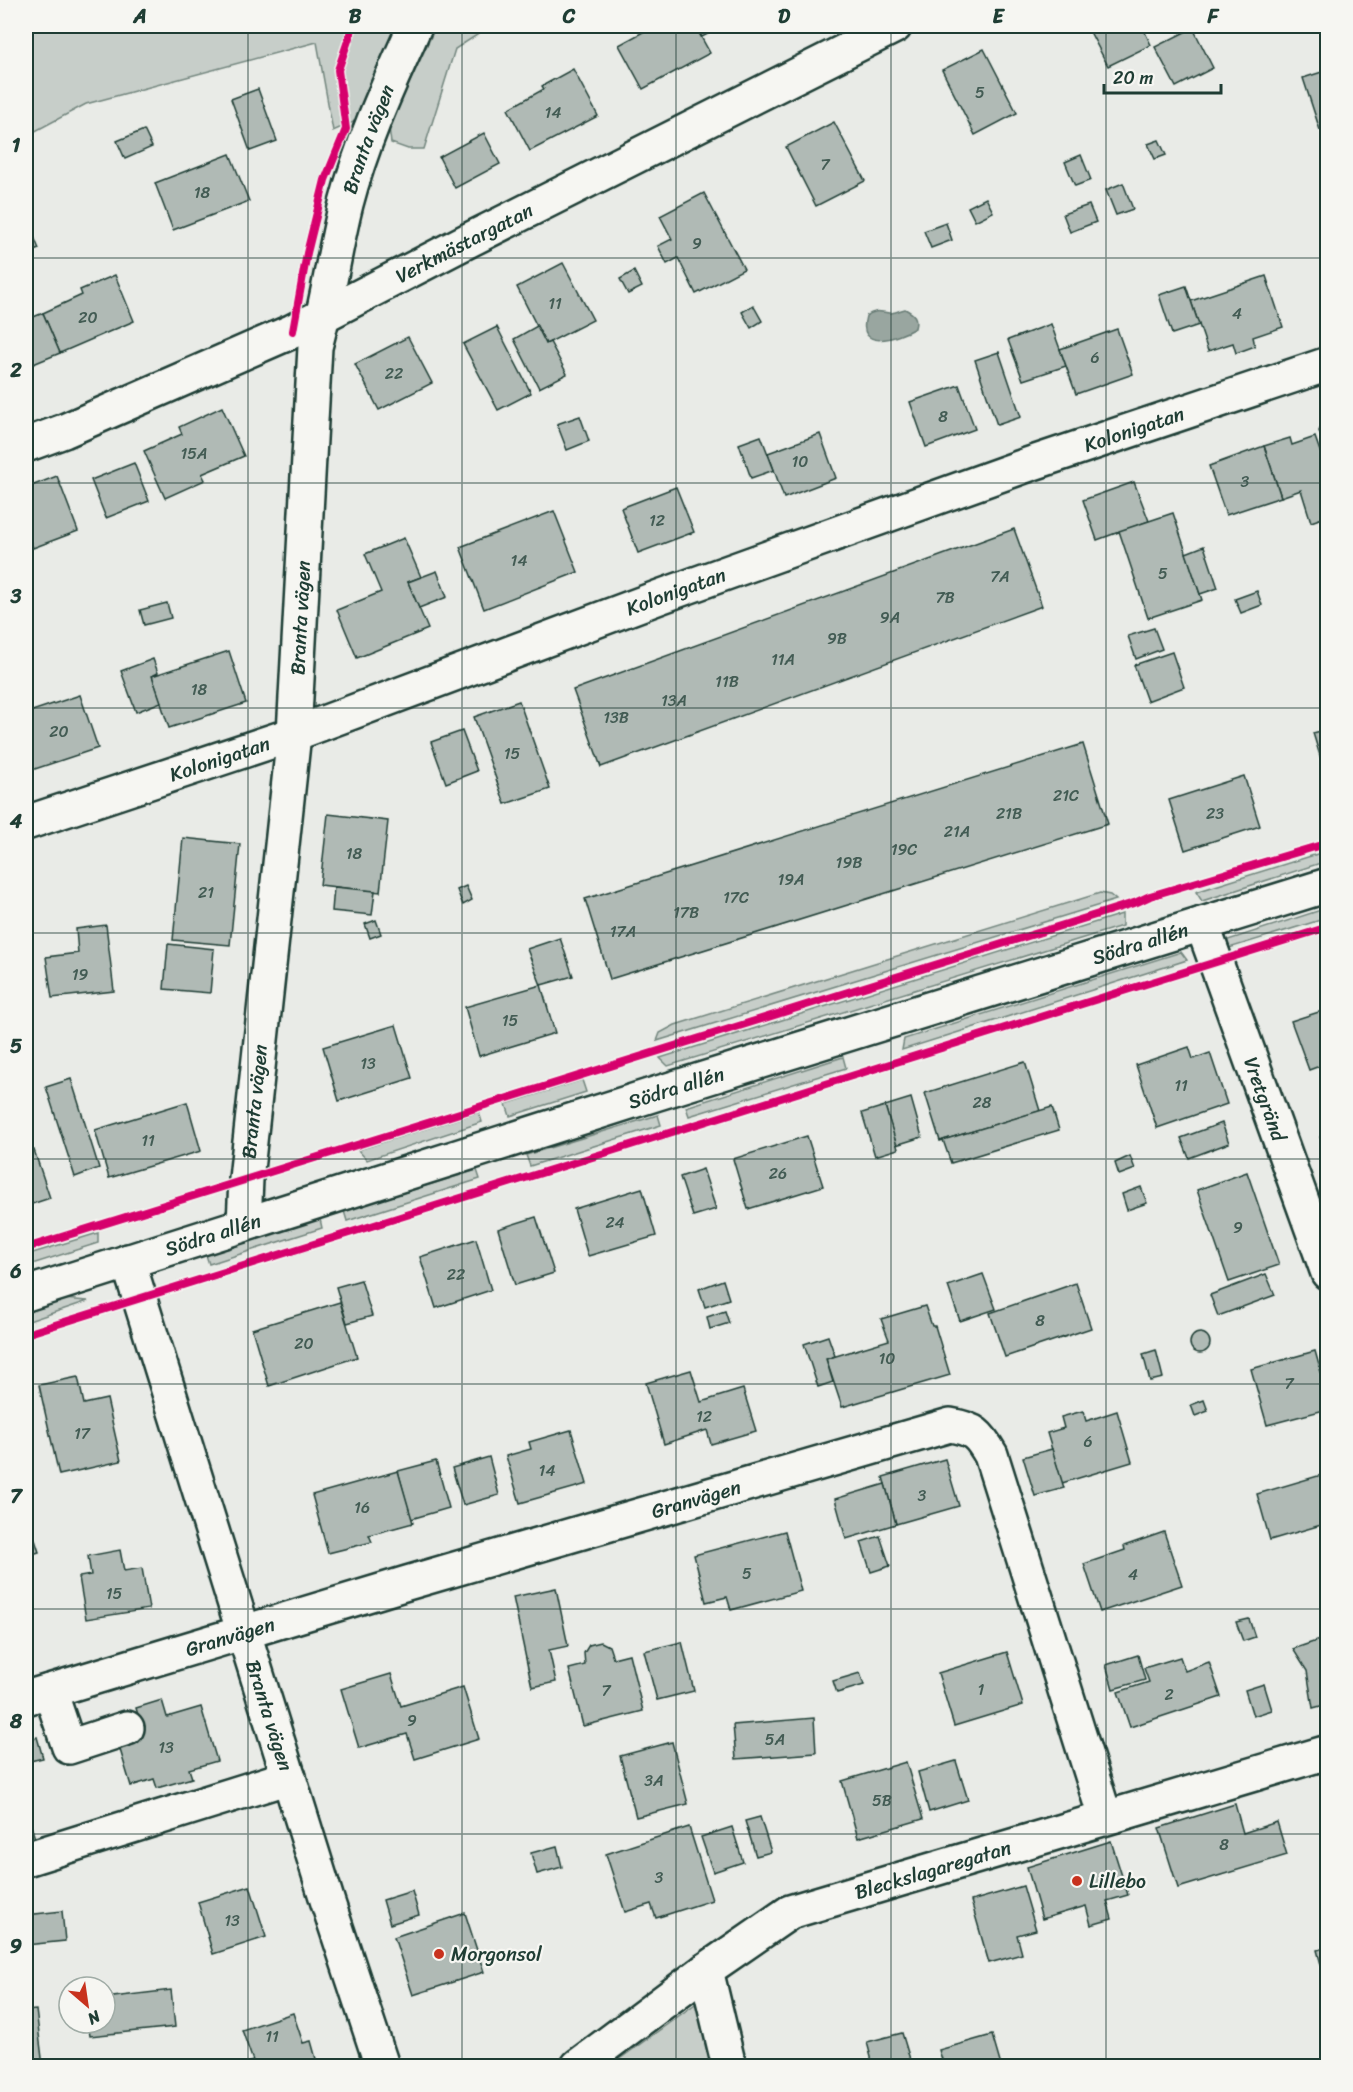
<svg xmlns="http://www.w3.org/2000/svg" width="1353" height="2092" font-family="Sriracha,sans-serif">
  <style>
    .green { fill: #c7cec9; stroke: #73867e; stroke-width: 1.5 }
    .water { fill: #99a6a0; stroke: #687c75; stroke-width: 1.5 }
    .building { fill: #b0bab5; stroke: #1f3d34; stroke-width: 1.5 }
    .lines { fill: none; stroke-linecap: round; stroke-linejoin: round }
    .minor-casing { stroke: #1f3d34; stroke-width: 38 }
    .minor { stroke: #f6f6f2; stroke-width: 33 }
    .cycleway-casing { stroke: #f6f6f2; stroke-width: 11 }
    .cycleway { stroke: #d6006c; stroke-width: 8 }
    .grid { fill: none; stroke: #1f3d34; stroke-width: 1.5; stroke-opacity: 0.55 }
    .poi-dot { fill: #c8321e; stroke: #f6f6f2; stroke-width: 2 }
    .labels { text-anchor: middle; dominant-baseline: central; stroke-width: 4.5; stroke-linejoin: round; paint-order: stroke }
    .number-label { font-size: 16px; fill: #435c54 }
    .street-label { font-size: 20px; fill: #1f3d34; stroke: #f6f6f2 }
    .poi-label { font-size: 20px; fill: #1f3d34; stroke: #f6f6f2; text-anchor: start }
    .neatline { fill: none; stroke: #1f3d34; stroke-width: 2 }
    .grid-label { font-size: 20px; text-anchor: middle; font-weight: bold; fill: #1f3d34 }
  </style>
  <rect width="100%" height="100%" fill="#e9ebe7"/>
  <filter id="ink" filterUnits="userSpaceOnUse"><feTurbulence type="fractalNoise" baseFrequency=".0167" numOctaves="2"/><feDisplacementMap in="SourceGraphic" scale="12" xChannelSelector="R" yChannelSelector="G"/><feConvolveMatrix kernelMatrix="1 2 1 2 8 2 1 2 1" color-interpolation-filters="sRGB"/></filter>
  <g filter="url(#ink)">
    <!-- green -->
    <g class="green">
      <path d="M26 26H399L358 120 333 131 317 42 86 104 26 136Z"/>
      <path d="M436 26H491L455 49 424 149H408L391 143 389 127Z"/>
      <path d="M1327 851V861L1202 901 1196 892Z"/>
      <path d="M1100 893 1110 895 1116 900 657 1041 660 1033 675 1025Z"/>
      <path d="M1327 908V918L1226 949 1228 940Z"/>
      <path d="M1122 914V926L668 1066 660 1058Z"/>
      <path d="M1181 952 1187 960 902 1050 904 1039Z"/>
      <path d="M843 1057 846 1068 689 1116 686 1107Z"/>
      <path d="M582 1080 586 1092 510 1116 506 1104Z"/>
      <path d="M479 1112 482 1122 367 1160 358 1150Z"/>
      <path d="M658 1115 661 1125 530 1166 526 1155Z"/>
      <path d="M477 1170 480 1179 347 1221 344 1211Z"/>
      <path d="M320 1219 322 1228 209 1264 206 1255Z"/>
      <path d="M98 1233V1243L26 1266V1255Z"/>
      <path d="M63 1299 88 1301 26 1322V1311Z"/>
      <path d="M698 2002 714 2066H610Z"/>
    </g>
    <!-- water -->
    <path class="water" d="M905 309C914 314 918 317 915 328 898 338 856 353 866 316 876 309 880 312 890 313 894 313 900 310 905 309Z"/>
    <!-- building -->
    <g class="building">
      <path d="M654 26H695L710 53 643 89 619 45Z"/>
      <path d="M695 26H723L702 37Z"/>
      <path d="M1087 26H1142L1151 45 1108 66Z"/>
      <path d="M1193 28 1213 68 1176 87 1155 47Z"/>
      <path d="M984 49 1017 113 975 135 942 70Z"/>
      <path d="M573 69 598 116 530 151 508 109 544 89 542 86Z"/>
      <path d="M1328 70V128L1320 130 1303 78Z"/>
      <path d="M258 89 277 141 250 151 231 99Z"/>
      <path d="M834 122 865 181 816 206 786 147Z"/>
      <path d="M144 130 152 147 125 159 117 141Z"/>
      <path d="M484 133 500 164 455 188 439 157Z"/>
      <path d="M1159 140 1166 155 1155 159 1148 144Z"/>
      <path d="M230 154 249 201 173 230 155 183Z"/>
      <path d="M1081 155 1091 180 1075 186 1065 162Z"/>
      <path d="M1123 183 1133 209 1116 215 1106 190Z"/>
      <path d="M704 193 744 269 696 294 678 258 667 264 658 246 672 239 660 216Z"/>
      <path d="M986 198 993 212 975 221 968 207Z"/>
      <path d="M1089 205 1096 222 1070 232 1063 214Z"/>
      <path d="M946 223 952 240 931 248 924 231Z"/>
      <path d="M32 232 39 249 26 254V234Z"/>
      <path d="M563 263 593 320 546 344 517 287Z"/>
      <path d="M634 271 642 287 628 294 620 279Z"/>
      <path d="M115 275 134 321 60 353 43 313 82 295 80 290Z"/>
      <path d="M1266 276 1283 327 1253 337 1255 346 1236 353 1233 343 1208 351 1191 301Z"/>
      <path d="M1186 286 1199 325 1172 334 1159 295Z"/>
      <path d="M753 305 762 321 751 328 742 312Z"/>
      <path d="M43 313 60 353 31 365 26 352V320Z"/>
      <path d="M1051 324 1066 366 1023 380 1008 340Z"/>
      <path d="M537 326 546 344 550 342 567 374 539 388 514 339Z"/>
      <path d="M497 327 531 393 498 410 463 344Z"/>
      <path d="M1117 329 1133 374 1076 394 1060 349Z"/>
      <path d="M408 337 432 383 379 410 355 364Z"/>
      <path d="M999 352 1021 417 997 425 975 360Z"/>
      <path d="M959 385 975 429 926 447 910 402Z"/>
      <path d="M222 407 244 456 202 474 205 480 165 498 144 451 182 434 179 427Z"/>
      <path d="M1328 413V455L1319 431Z"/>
      <path d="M580 416 589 441 567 450 557 424Z"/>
      <path d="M820 434 836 478 784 498 768 453Z"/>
      <path d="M761 436 774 470 751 478 739 444Z"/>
      <path d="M1315 437 1328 474V516L1311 522 1301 490 1281 497 1264 446 1290 438 1292 445Z"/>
      <path d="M1264 446 1281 497 1226 515 1209 466Z"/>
      <path d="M134 463 149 501 106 518 91 480Z"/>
      <path d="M57 476 78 531 33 548 31 543 26 545V488Z"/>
      <path d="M1134 482 1149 521 1097 540 1083 500Z"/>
      <path d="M676 487 694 532 638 553 621 508Z"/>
      <path d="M554 511 578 572 484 609 460 547Z"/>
      <path d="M1173 513 1202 600 1148 618 1119 531Z"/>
      <path d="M1014 529 1042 606 601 767 573 690Z"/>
      <path d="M404 538 421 577 408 582 428 629 357 658 337 610 381 592 365 554Z"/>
      <path d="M1204 546 1218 588 1200 594 1186 553Z"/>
      <path d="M437 571 447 597 419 608 408 582Z"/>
      <path d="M1257 591 1262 605 1241 613 1235 599Z"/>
      <path d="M167 603 171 618 144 625 140 610Z"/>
      <path d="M1154 628 1162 649 1136 659 1128 636Z"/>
      <path d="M229 651 246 703 169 728 152 676Z"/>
      <path d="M1172 652 1184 687 1147 701 1134 665Z"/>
      <path d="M153 659 158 673 152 676 161 702 136 712 121 671Z"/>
      <path d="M80 695 98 748 26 772V713Z"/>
      <path d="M519 701 550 789 505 804 474 717Z"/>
      <path d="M1328 729V771L1325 772 1313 733Z"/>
      <path d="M462 731 477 771 446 783 431 742Z"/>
      <path d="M1083 744 1108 824 610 979 585 899Z"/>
      <path d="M1244 776 1260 826 1185 850 1169 800Z"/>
      <path d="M328 814 388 821 380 892 320 885Z"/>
      <path d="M183 838 240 844 230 945 173 940Z"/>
      <path d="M466 886 472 900 463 905 457 890Z"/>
      <path d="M334 887 375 891 372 915 332 911Z"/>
      <path d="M376 920 381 934 370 938 365 924Z"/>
      <path d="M106 925 114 991 52 998 46 957 78 953 76 929Z"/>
      <path d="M560 938 573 976 541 985 527 949Z"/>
      <path d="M168 944 214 949 210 993 164 989Z"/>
      <path d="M541 985 555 1033 479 1056 465 1007Z"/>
      <path d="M1328 1009V1063L1309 1070 1291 1021Z"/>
      <path d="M396 1025 412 1078 339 1101 323 1047Z"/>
      <path d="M1189 1047 1193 1059 1210 1053 1227 1104 1157 1128 1136 1065Z"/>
      <path d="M1025 1062 1040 1111 940 1141 925 1093Z"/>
      <path d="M71 1079 99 1168 75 1177 46 1087Z"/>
      <path d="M911 1098 922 1137 896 1145 885 1106Z"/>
      <path d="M187 1102 201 1151 109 1178 95 1130Z"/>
      <path d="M885 1106 898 1149 875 1156 862 1113Z"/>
      <path d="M1052 1107 1059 1130 951 1163 943 1140Z"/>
      <path d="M1222 1123 1229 1143 1189 1158 1181 1138Z"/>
      <path d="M1328 1134V1160L1320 1137Z"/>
      <path d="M807 1136 823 1186 748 1209 733 1159Z"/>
      <path d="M34 1150 50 1198 26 1206V1153Z"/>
      <path d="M1130 1156 1135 1169 1119 1175 1115 1163Z"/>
      <path d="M703 1169 716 1209 693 1216 680 1177Z"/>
      <path d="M1247 1172 1279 1265 1229 1282 1197 1190Z"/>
      <path d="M1141 1187 1147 1203 1127 1210 1122 1194Z"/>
      <path d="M642 1188 656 1236 588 1256 574 1209Z"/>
      <path d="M536 1217 554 1273 515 1285 498 1229Z"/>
      <path d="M476 1239 491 1290 436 1308 420 1257Z"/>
      <path d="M983 1274 996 1309 960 1321 948 1286Z"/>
      <path d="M1266 1274 1275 1295 1218 1316 1210 1295Z"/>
      <path d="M361 1280 372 1316 347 1323 336 1287Z"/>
      <path d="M723 1280 729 1299 705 1307 699 1289Z"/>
      <path d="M1076 1283 1091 1328 1005 1357 990 1313Z"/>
      <path d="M340 1302 357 1357 269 1386 252 1329Z"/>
      <path d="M925 1306 932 1326H935L950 1375 842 1407 826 1359 889 1340 881 1319Z"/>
      <path d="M725 1311 729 1323 710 1329 707 1317Z"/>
      <circle cx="1200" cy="1343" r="10"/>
      <path d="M828 1336 835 1356 826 1359 833 1382 818 1387 804 1344Z"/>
      <path d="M1156 1350 1163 1378 1150 1381 1143 1354Z"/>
      <path d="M1315 1351 1328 1397V1409L1267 1425 1251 1369Z"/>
      <path d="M691 1370 701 1402 743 1389 756 1431 711 1444 707 1430 664 1444 646 1383Z"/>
      <path d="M78 1377 84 1404 107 1399 121 1461 59 1475 39 1385Z"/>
      <path d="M1204 1400 1208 1411 1195 1416 1191 1405Z"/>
      <path d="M1083 1411 1086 1421 1117 1411 1132 1462 1062 1483 1047 1433 1064 1428 1061 1417Z"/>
      <path d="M571 1430 587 1484 520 1503 506 1456 531 1449 529 1442Z"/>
      <path d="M1052 1449 1064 1488 1035 1496 1023 1457Z"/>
      <path d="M489 1457 499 1495 463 1505 452 1468Z"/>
      <path d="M945 1459 959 1506 896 1524 883 1477Z"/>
      <path d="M436 1461 449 1508 411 1519 398 1471Z"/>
      <path d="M398 1471 413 1523 369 1535 372 1542 328 1553 312 1495Z"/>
      <path d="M1328 1473V1523L1270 1540 1257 1494Z"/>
      <path d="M885 1484 896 1524 846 1539 835 1499Z"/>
      <path d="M26 1515H27L39 1552 26 1556Z"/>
      <path d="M785 1531 801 1591 731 1610 727 1597 706 1602 694 1555Z"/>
      <path d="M1164 1532 1182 1585 1100 1612 1084 1564 1125 1550 1124 1546Z"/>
      <path d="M880 1536 890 1566 871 1572 861 1542Z"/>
      <path d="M120 1550 124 1571 142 1568 149 1609 86 1619 79 1577 91 1575 88 1556Z"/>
      <path d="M556 1588 568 1646 549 1650 556 1682 532 1687 513 1597Z"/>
      <path d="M1249 1619 1255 1637 1243 1641 1236 1622Z"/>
      <path d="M1328 1637V1704L1313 1708 1307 1671 1293 1649Z"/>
      <path d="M601 1642 609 1646 613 1658 629 1654 643 1711 583 1726 569 1669 585 1665 584 1653 589 1645Z"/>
      <path d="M682 1642 694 1691 657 1700 644 1651Z"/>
      <path d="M1007 1652 1023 1705 954 1726 938 1673Z"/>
      <path d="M1138 1655 1145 1680 1113 1689 1106 1665Z"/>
      <path d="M1180 1657 1185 1671 1209 1662 1221 1697 1130 1727 1118 1692 1149 1682 1144 1668Z"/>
      <path d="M860 1673 864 1685 837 1693 833 1681Z"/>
      <path d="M391 1674 401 1706 463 1687 479 1739 415 1759 407 1734 359 1748 341 1689Z"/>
      <path d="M1264 1684 1272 1710 1253 1716 1245 1690Z"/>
      <path d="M162 1700 167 1717 201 1707 217 1761 189 1769 192 1778 157 1788 154 1779 131 1786 115 1733 141 1725 136 1708Z"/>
      <path d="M814 1718 816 1753 736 1759 733 1725Z"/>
      <path d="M37 1737 43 1758 26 1762V1741Z"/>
      <path d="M672 1742 688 1804 636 1817 620 1756Z"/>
      <path d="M956 1761 968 1800 929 1812 918 1772Z"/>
      <path d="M906 1762 923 1819 858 1838 842 1781Z"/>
      <path d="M1235 1804 1243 1833 1277 1822 1287 1855 1178 1888 1159 1828Z"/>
      <path d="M26 1809 36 1842 26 1845Z"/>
      <path d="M760 1817 771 1852 756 1856 745 1821Z"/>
      <path d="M689 1827 712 1900 656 1918 651 1904 625 1912 606 1854Z"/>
      <path d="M732 1827 743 1862 713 1872 701 1837Z"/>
      <path d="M1111 1841 1128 1895 1107 1901 1112 1919 1091 1925 1086 1906 1042 1919 1027 1867Z"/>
      <path d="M557 1846 562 1867 537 1874 531 1853Z"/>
      <path d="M250 1886 266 1937 213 1954 198 1902Z"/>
      <path d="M1023 1886 1036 1930 1017 1935 1022 1954 989 1963 971 1901Z"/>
      <path d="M412 1891 419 1915 390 1924 383 1900Z"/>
      <path d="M62 1911 65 1941 26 1945V1915Z"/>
      <path d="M465 1913 484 1972 413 1995 394 1937Z"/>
      <path d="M1328 1947V1974L1324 1975 1317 1950Z"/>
      <path d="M171 1990 175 2027 90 2036 88 2023H105V1998Z"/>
      <path d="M36 2010 43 2066H26V2011Z"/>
      <path d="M293 2013 303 2043 311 2041 318 2066H236L253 2061 242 2030Z"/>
      <path d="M902 2033 912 2066H886L885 2063 873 2065 867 2042Z"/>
      <path d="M992 2035 1001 2066H944L939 2050Z"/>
    </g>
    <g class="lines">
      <defs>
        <g id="minor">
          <path id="s1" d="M26 445 64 431 293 331 469 240 895 26"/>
          <path id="s2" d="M26 823 294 734 662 596 1027 465 1328 364"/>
          <path id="s3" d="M1202 924 1328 1273"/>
          <path id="s4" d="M244 1224 246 1179 294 734 315 347C328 300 334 252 346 204 362 142 389 84 415 26"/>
          <path id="s5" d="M128 1261 328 1903 382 2066"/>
          <path id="s6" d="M26 1294 655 1094 1328 885"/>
          <path d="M50 1691 69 1747 127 1728"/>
          <path id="s7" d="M26 1698 407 1583 950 1425C974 1429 979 1434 991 1455L1105 1817"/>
          <path d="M26 1859 289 1777"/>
          <path d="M706 1970 729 2066"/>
          <path id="s8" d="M578 2066 706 1970 790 1912 1328 1752"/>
        </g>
      </defs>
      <!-- minor casing -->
      <use href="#minor" class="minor-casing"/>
      <!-- minor -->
      <use href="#minor" class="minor"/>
      <defs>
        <g id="cycleway">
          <path d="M293 331 307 253 325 180 346 129 338 70 353 26"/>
          <path d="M26 1248 1137 902 1150 896 1328 843"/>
          <path d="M26 1334 1328 927"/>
        </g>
      </defs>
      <!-- cycleway casing -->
      <use href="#cycleway" class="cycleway-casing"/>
      <!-- cycleway -->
      <use href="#cycleway" class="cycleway"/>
    </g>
  </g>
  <!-- grid -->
  <path class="grid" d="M248 26V2066M462 26V2066M676 26V2066M891 26V2066M1106 26V2066M26 258H1328M26 483H1328M26 708H1328M26 933H1328M26 1159H1328M26 1384H1328M26 1609H1328M26 1834H1328"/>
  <!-- markers -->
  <g class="poi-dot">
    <circle cx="1077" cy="1881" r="6"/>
    <circle cx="439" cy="1954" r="6"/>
  </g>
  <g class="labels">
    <!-- number labels -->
    <g class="number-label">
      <text x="980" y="92">5</text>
      <text x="553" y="112">14</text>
      <text x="825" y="164">7</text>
      <text x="202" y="192">18</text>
      <text x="697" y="243">9</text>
      <text x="555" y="303">11</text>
      <text x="1237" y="313">4</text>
      <text x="88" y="317">20</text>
      <text x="1095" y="357">6</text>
      <text x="394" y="373">22</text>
      <text x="943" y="416">8</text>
      <text x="194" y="453">15A</text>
      <text x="800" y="461">10</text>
      <text x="1245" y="481">3</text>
      <text x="657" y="520">12</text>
      <text x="519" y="560">14</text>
      <text x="1163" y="573">5</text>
      <text x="1000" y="576">7A</text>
      <text x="945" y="597">7B</text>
      <text x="890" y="617">9A</text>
      <text x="837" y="638">9B</text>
      <text x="783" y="659">11A</text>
      <text x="727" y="681">11B</text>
      <text x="199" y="689">18</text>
      <text x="674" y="700">13A</text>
      <text x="616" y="717">13B</text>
      <text x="59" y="731">20</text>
      <text x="512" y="753">15</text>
      <text x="1066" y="795">21C</text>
      <text x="1009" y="813">21B</text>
      <text x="1215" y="813">23</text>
      <text x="957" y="831">21A</text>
      <text x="904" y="849">19C</text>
      <text x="354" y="853">18</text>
      <text x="849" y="862">19B</text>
      <text x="791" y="879">19A</text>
      <text x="206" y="892">21</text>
      <text x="736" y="897">17C</text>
      <text x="686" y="912">17B</text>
      <text x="623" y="931">17A</text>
      <text x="80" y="974">19</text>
      <text x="510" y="1020">15</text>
      <text x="368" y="1063">13</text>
      <text x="1181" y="1085">11</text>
      <text x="982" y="1102">28</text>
      <text x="148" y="1140">11</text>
      <text x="778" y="1173">26</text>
      <text x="615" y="1222">24</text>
      <text x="1238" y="1227">9</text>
      <text x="456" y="1274">22</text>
      <text x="1040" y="1320">8</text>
      <text x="304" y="1343">20</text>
      <text x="887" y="1358">10</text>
      <text x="1289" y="1383">7</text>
      <text x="704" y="1416">12</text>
      <text x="82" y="1433">17</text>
      <text x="1088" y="1441">6</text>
      <text x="547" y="1470">14</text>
      <text x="922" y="1495">3</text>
      <text x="362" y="1507">16</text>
      <text x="747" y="1573">5</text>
      <text x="1133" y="1574">4</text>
      <text x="114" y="1593">15</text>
      <text x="981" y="1689">1</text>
      <text x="606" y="1690">7</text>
      <text x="1169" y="1694">2</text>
      <text x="412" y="1720">9</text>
      <text x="775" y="1739">5A</text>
      <text x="166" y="1747">13</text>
      <text x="654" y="1780">3A</text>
      <text x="882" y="1800">5B</text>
      <text x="1224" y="1844">8</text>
      <text x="659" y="1877">3</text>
      <text x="232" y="1920">13</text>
      <text x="272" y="2036">11</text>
    </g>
    <!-- street labels -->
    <g class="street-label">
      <text stroke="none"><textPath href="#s4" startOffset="1095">Branta vägen</textPath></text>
      <text stroke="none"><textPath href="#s1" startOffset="483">Verkmästargatan</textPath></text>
      <text stroke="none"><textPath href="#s2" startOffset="1176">Kolonigatan</textPath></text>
      <text stroke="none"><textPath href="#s2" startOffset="690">Kolonigatan</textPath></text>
      <text stroke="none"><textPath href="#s4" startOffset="609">Branta vägen</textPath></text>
      <text stroke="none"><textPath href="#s2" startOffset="204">Kolonigatan</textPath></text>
      <text stroke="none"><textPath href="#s6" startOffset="1168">Södra allén</textPath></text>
      <text stroke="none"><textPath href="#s6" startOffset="682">Södra allén</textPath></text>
      <text stroke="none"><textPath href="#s3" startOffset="186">Vretgränd</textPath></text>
      <text stroke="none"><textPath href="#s4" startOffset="123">Branta vägen</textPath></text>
      <text stroke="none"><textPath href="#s6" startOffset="196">Södra allén</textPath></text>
      <text stroke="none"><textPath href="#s7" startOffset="699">Granvägen</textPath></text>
      <text stroke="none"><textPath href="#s7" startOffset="213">Granvägen</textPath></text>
      <text stroke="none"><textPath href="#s5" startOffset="476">Branta vägen</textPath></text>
      <text stroke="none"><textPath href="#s8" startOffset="411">Bleckslagaregatan</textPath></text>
    </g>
    <!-- poi labels -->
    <g class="poi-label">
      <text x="1089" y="1881">Lillebo</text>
      <text x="451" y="1954">Morgonsol</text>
    </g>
  </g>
  <!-- margin -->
  <rect width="1353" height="2092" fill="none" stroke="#f6f6f2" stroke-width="66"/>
  <!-- north arrow -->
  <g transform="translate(87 2005) rotate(151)"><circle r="28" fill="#f6f6f2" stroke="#a0aca6" stroke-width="1.5"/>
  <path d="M0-4.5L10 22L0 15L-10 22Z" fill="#c8321e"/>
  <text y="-9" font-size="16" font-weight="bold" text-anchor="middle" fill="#1f3d34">N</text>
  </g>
  <!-- scale -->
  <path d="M1104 84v9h117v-9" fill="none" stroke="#1f3d34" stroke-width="3"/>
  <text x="1113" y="84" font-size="18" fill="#1f3d34" stroke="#f6f6f2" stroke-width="4.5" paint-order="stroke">20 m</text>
  <rect x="33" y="33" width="1287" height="2026" class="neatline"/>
  <g class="grid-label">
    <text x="140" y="23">A</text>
    <text x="355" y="23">B</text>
    <text x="569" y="23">C</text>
    <text x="784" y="23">D</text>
    <text x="998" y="23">E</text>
    <text x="1213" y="23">F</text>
    <text x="16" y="152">1</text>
    <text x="16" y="377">2</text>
    <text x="16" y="603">3</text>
    <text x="16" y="828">4</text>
    <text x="16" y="1053">5</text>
    <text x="16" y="1278">6</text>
    <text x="16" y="1503">7</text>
    <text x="16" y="1728">8</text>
    <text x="16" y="1953">9</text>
  </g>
</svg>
